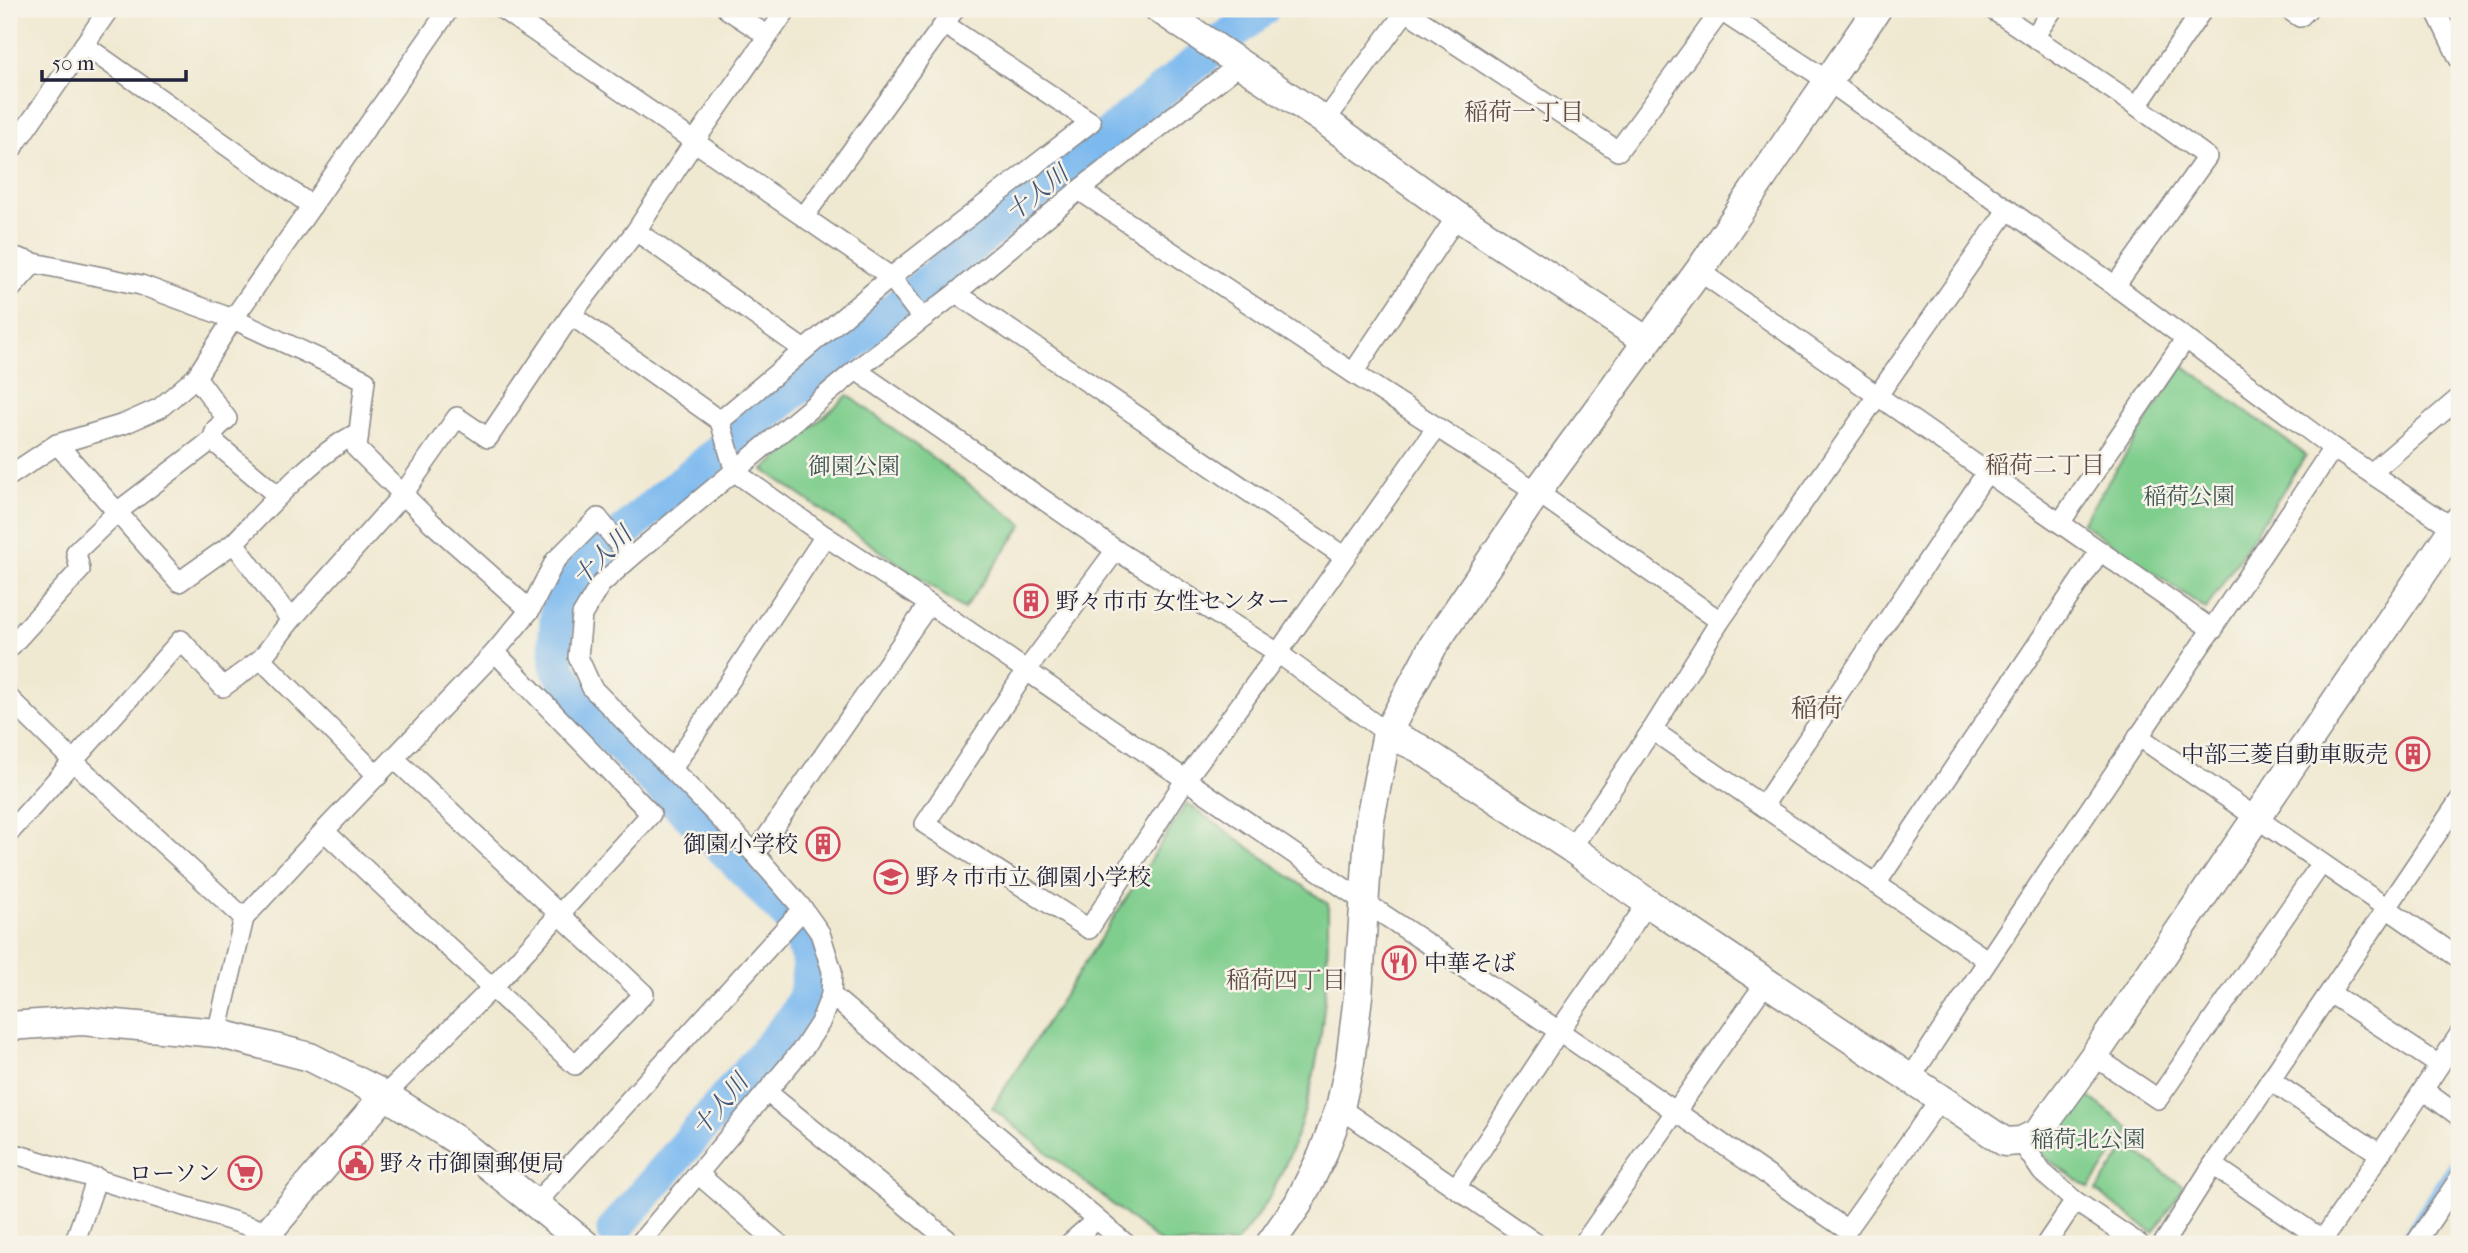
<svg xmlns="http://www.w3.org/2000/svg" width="2468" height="1253" font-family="'IM FELL French Canon','Noto Serif JP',serif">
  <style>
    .green { fill: #80ce8e; stroke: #517864; stroke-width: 2 }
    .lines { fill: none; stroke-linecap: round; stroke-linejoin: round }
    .stream { stroke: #7cb9ef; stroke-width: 6 }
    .river { stroke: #7cb9ef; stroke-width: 35 }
    .street-casing { stroke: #898686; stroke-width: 22 }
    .secondary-casing { stroke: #898686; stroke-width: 31 }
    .street { stroke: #fff; stroke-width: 19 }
    .secondary { stroke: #fff; stroke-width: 28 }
    .labels { text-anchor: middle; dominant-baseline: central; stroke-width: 5; stroke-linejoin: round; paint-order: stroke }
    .park-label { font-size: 23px; fill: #3e5654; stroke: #f7f3e8 }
    .poi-label { font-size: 23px; fill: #22223b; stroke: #f7f3e8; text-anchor: start }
    .neighbourhood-label { font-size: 24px; fill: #614c47; stroke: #f7f3e8 }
    .water-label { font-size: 24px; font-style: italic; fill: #42577a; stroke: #f7f3e8 }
    .quarter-label { font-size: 26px; fill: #614c47; stroke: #f7f3e8 }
  </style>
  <rect width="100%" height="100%" fill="#f7f3e8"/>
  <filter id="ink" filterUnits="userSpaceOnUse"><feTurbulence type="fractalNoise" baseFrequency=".0143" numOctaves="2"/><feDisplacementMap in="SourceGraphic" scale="14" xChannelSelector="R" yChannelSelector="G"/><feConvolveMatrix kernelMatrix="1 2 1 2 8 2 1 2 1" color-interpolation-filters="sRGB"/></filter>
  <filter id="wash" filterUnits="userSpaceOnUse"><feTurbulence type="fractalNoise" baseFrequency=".00686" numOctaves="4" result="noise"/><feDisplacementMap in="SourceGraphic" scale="28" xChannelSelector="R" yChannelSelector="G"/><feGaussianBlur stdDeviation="1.57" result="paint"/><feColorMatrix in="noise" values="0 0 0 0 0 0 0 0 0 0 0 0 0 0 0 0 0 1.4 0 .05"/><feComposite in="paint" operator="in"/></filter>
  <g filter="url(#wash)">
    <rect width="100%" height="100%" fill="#f0e9d1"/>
    <!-- green -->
    <g class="green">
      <path d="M2183 365 2306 455 2206 609 2082 523Z"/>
      <path d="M848 395 1023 525 964 609 764 470Z"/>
      <path d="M1187 803 1328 904C1329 1005 1319 1105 1270 1196 1261 1213 1247 1229 1235 1244H1162L992 1108Z"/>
      <path d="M2084 1093 2131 1129 2089 1188 2041 1155Z"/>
      <path d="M2128 1146 2184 1187 2153 1233 2096 1191Z"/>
    </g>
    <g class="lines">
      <!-- stream -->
      <path class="stream" d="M2399 1244 2459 1153"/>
      <!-- river -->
      <path class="river" d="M614 1230 794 1018 806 995 810 963 795 923 726 851 583 709 557 666 556 634 558 607 572 583 594 560 647 511 1262 9"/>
    </g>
  </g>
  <g filter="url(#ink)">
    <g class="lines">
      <defs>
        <g id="street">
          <path d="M502 9 891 277 922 318"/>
          <path d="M727 9 768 36 787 9"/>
          <path d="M1992 9 2137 106 2207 157 2115 286"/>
          <path d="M2288 9 2300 17 2308 9"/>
          <path d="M2435 9 2459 59"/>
          <path d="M1721 11 1828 81 2115 286 2333 448 2459 532"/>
          <path d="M2034 37 2053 9"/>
          <path d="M84 45 312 206"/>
          <path d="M2137 106 2203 9"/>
          <path d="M1325 121 1406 11 1618 151 1721 11 1717 9"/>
          <path d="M9 153 109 9"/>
          <path d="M1079 190 1353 373 1537 492 1720 621"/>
          <path d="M805 215 955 9"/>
          <path d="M636 231 804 350"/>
          <path d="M9 255 34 263 141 285 233 319 365 380 357 449 432 523 530 610"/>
          <path d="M1699 271 2213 630"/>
          <path d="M9 291 34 263"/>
          <path d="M956 293 1345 557 1436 428"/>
          <path d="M571 315 720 421 891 277 1091 122 944 24"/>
          <path d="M856 370 1116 550 1278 653 1387 733"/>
          <path d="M1353 373 1457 216"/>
          <path d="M720 421 735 472 825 536 929 604 1363 901 1559 1031 1847 1230 1940 1099"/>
          <path d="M212 440 278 496"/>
          <path d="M2371 473 2459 398"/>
          <path d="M9 476 57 444 124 424 160 408 196 377 233 319 449 9"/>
          <path d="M2060 523 2186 338"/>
          <path d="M234 543C267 508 315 453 358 433"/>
          <path d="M1116 550 1026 671 925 824 1089 929 1186 779 1278 653 1345 557"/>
          <path d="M291 620 403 494 457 417 488 438 571 315 636 231 694 142 768 36"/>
          <path d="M9 648 80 570 76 552 117 512 57 444"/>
          <path d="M261 659 378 776"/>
          <path d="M9 698 74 762 244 918 217 1033"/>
          <path d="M1652 730 1987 960"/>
          <path d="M2138 736 2459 958"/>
          <path d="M672 769 825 536"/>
          <path d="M1763 806 1987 472"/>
          <path d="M324 831 575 1065 644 994 395 759"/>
          <path d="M9 833 181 640 223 687 261 659 291 620 234 543 179 582 117 512 212 440 216 429 227 419 196 377"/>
          <path d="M1571 848 1652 730 1720 621 2008 209"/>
          <path d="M755 854 929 604"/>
          <path d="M1876 884 2100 551"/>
          <path d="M244 918 324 831 495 652"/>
          <path d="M2330 993 2439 1065"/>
          <path d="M831 995 1126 1244"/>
          <path d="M2459 1035 2423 1090 2459 1116"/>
          <path d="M2094 1056 2158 1099 2321 864"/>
          <path d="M1910 1079C2048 866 2194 659 2333 448"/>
          <path d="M2270 1080 2380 1154"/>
          <path d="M767 1092 953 1244"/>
          <path d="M385 1095 492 988 651 814 495 652 530 610 555 561 598 518 630 558"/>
          <path d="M1340 1108 1537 1244"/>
          <path d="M2021 1141 2042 1172 2075 1201 2139 1244"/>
          <path d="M9 1152 268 1232 281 1244"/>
          <path d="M2213 1165 2323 1240"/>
          <path d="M698 1174 779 1244"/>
          <path d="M1456 1188 1559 1031 1648 903"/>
          <path d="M535 1204 803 909"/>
          <path d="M74 1244 97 1178"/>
          <path d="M639 1244 805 1046 820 1023 831 995 832 971 820 933 803 909 755 854 592 688 578 657 582 615 600 585 630 558 856 370 956 293 1079 190 1240 64"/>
          <path d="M1069 1244 1096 1220"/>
          <path d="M1583 1244 1766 982"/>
          <path d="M2046 1244 2075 1201"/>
          <path d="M2163 1244 2213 1165 2459 801"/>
          <path d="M2320 1244 2423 1090"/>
          <path d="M2415 1244 2459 1179"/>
        </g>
        <g id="secondary">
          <path d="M1159 9 1325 121 1457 216 1647 341"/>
          <path d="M1387 733 1419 748 1571 848 1648 903 2005 1142 2021 1141 2038 1133 2094 1056 2459 520"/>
          <path d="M9 1026 82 1021 217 1033 310 1057 385 1095 458 1141 585 1244"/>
          <path d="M258 1244 385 1095"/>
          <path d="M1270 1244 1298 1204 1322 1156 1340 1108 1350 1062 1358 996 1370 819 1387 733 1433 646 1537 492 1699 271 1877 9"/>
        </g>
      </defs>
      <!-- street casing -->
      <use href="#street" class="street-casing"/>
      <!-- secondary casing -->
      <use href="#secondary" class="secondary-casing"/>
      <!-- street -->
      <use href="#street" class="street"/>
      <!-- secondary -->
      <use href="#secondary" class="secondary"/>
    </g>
  </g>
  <!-- icons -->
  <defs>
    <symbol id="building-ring" viewBox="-11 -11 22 22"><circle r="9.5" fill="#f7f3e8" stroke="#d1495b" stroke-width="1.5"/><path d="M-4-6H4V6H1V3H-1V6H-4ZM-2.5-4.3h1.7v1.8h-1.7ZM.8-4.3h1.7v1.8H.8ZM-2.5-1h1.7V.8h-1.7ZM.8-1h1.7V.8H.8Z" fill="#d1495b"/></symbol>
    <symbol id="school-ring" viewBox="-11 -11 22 22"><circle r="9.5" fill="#f7f3e8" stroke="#d1495b" stroke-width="1.5"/><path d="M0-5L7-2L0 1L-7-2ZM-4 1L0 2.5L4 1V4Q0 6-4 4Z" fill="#d1495b"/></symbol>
    <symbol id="restaurant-ring" viewBox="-11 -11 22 22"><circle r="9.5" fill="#f7f3e8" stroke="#d1495b" stroke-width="1.5"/><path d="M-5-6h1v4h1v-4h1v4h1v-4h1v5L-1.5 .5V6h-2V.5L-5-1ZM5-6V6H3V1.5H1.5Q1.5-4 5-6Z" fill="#d1495b"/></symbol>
    <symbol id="civic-ring" viewBox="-11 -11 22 22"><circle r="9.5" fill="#f7f3e8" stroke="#d1495b" stroke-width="1.5"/><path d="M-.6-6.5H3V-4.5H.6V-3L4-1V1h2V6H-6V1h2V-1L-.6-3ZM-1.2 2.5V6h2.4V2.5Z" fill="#d1495b"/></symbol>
    <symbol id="supermarket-ring" viewBox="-11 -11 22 22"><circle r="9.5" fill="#f7f3e8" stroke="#d1495b" stroke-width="1.5"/><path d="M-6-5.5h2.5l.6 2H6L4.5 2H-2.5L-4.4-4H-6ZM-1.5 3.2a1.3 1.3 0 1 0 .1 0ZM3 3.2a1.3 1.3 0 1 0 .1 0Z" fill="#d1495b"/></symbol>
  </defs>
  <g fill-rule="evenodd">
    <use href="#building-ring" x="1012" y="582" width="38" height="38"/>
    <use href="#building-ring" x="2394" y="735" width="38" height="38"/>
    <use href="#building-ring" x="804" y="825" width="38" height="38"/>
    <use href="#school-ring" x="872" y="858" width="38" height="38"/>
    <use href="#restaurant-ring" x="1380" y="944" width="38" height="38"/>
    <use href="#civic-ring" x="337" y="1144" width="38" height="38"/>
    <use href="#supermarket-ring" x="226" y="1154" width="38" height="38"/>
  </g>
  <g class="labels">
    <!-- park labels -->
    <g class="park-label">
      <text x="854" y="466">御園公園</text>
      <text x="2189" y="496">稲荷公園</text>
      <text x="2088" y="1139">稲荷北公園</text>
    </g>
    <!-- poi labels -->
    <g class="poi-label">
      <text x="1056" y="601">野々市市 女性センター</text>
      <text x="2388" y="754" text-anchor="end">中部三菱自動車販売</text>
      <text x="798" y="844" text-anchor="end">御園小学校</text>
      <text x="916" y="877">野々市市立 御園小学校</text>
      <text x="1424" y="963">中華そば</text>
      <text x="380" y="1163">野々市御園郵便局</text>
      <text x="220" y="1173" text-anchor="end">ローソン</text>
    </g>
    <!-- neighbourhood labels -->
    <g class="neighbourhood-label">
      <text x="1524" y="112">稲荷一丁目</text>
      <text x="2045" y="465">稲荷二丁目</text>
      <text x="1286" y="980">稲荷四丁目</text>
    </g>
    <!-- water labels -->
    <g class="water-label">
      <text transform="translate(1037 193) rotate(-39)">十人川</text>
      <text transform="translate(602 556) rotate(-45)">十人川</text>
      <text transform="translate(720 1105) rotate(-50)">十人川</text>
    </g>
    <!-- quarter labels -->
    <g class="quarter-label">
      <text x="1817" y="708">稲荷</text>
    </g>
  </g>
  <!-- margin -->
  <rect width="2468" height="1253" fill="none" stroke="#f7f3e8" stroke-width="35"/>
  <!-- scale -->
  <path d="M42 70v10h144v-10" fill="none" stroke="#22223b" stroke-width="3.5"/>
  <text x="52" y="70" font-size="21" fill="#22223b" stroke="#f7f3e8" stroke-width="5" paint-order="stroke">50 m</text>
</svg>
